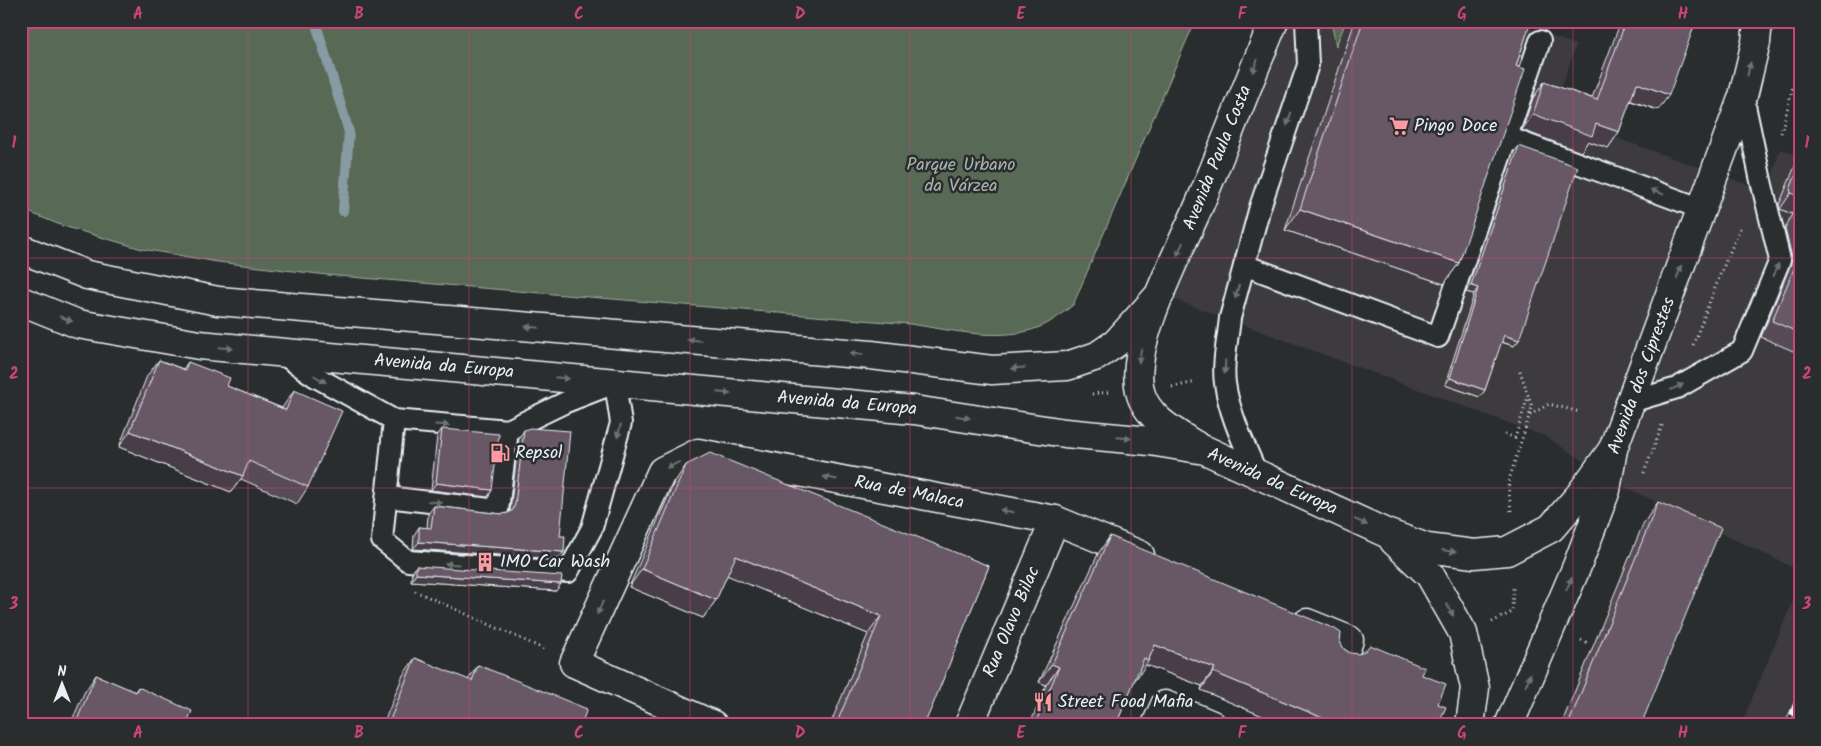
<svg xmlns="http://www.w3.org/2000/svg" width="1821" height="746" font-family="Kalam,sans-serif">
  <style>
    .built { fill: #3c3a3e }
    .green { fill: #596b54; stroke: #a0aea6 }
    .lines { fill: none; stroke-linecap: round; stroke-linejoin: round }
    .stream { stroke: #879ca2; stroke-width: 10 }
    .service-casing { stroke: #e8f1f8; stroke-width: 24 }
    .minor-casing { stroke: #e8f1f8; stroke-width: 31 }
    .primary-casing { stroke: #e8f1f8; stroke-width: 31 }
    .path { stroke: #e8f1f8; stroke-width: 3; stroke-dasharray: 1 4; stroke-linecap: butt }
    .service { stroke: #2a2d2e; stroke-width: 20 }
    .minor { stroke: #2a2d2e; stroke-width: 28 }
    .primary { stroke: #2a2d2e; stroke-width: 28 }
    .rail-casing { stroke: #e8f1f8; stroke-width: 5.5 }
    .rail { stroke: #2a2d2e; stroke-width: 4; stroke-dasharray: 11; stroke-linecap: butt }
    .wall { fill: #594c57; stroke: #e8f1f8 }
    .shaded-wall { fill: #483e47; stroke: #e8f1f8 }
    .building { fill: #675865; stroke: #e8f1f8 }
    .oneway { fill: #6c7275 }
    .grid { fill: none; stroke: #ca437a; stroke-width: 1; stroke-opacity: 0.55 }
    .labels { text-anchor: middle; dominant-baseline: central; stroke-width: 5; stroke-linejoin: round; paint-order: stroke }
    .poi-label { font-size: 18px; fill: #e8f1f8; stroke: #2a2d2e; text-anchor: start }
    .street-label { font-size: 18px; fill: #e8f1f8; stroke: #2a2d2e }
    .park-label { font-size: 18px; fill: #a8b5ae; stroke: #2a2d2e }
    .neatline { fill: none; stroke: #ca437a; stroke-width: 2 }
    .grid-label { font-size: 16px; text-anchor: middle; font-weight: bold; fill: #ca437a }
  </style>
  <rect width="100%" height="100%" fill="#2a2d2e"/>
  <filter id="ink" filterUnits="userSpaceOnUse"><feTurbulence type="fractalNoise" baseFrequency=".02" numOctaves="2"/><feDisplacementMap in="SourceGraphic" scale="10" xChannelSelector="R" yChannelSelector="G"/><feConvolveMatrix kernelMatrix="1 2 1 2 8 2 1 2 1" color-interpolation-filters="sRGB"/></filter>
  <g filter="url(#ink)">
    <!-- built -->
    <g class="built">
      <path d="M1274 21H1508L1576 45 1552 115 1768 192 1780 149 1800 156V531L1792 567 1629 489 1544 436 1160 294Z"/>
      <path d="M1800 584V725H1741Z"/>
    </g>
    <!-- green -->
    <g class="green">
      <path d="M21 21H1195L1073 305C1065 311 1057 318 1048 323 1009 345 952 330 910 324L327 275 218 262 142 249 63 226 21 209Z"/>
      <path d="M1331 21H1346L1336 46Z"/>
    </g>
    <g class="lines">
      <!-- stream -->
      <path class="stream" d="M315 21 349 132 343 211"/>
      <defs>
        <g id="service">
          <path d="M1507 137 1702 209"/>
          <path d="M1244 265 1438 337 1540 41"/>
          <path d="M281 353 316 377 394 420 382 540 408 561 568 572 592 528 621 423 615 383 566 402 508 430 394 420"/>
          <path d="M1631 402 1677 388 1742 351 1780 260 1761 181 1743 96"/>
          <path d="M1257 474C1245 446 1229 414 1225 383 1222 363 1228 339 1230 318L1260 207 1308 65 1306 21"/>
          <path d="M387 497 498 510 508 430"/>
        </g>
        <g id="minor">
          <path d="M1307 623 1349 640 1343 657"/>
          <path d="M713 725 574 663 662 471 698 453 1055 520 1140 555"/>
          <path d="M969 725 1055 520"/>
          <path d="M1156 725 1165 705 1212 725"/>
        </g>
        <g id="primary">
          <path d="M21 249 87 275 218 301 871 355 992 370 1067 366 1097 356 1116 343 1160 294"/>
          <path d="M21 301 78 324 199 345 914 410 1065 433 1150 441 1205 450 1386 533 1427 548 1474 554 1507 551 1551 528 1579 496 1613 449"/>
          <path d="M1195 445C1174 432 1146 417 1140 391 1128 343 1182 247 1201 201 1226 141 1249 81 1274 21"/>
          <path d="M1394 541 1430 575 1463 633 1475 688 1470 725"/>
          <path d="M1509 725 1577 566 1606 490 1613 449 1743 96 1756 42 1758 21"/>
        </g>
      </defs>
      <!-- service casing -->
      <use href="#service" class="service-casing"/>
      <!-- minor casing -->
      <use href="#minor" class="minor-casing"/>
      <!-- primary casing -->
      <use href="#primary" class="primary-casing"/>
      <!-- path -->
      <g class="path">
        <path d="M1781 133 1800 60"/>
        <path d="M1693 345 1720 275 1741 226"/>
        <path d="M1172 387 1196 382"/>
        <path d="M1092 394 1108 392"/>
        <path d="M1530 415 1549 404 1580 412"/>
        <path d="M1505 434 1515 438 1528 397"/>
        <path d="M1644 473 1663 423"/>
        <path d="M1511 511 1508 483 1532 407 1519 368"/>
        <path d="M415 591 546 650"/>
        <path d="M1492 622 1512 612 1513 588"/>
        <path d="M1581 640 1590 644"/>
      </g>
      <!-- service -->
      <use href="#service" class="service"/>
      <!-- minor -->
      <use href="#minor" class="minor"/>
      <!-- primary -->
      <use href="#primary" class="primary"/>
      <defs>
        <path id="rail" d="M1787 725 1800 694"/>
      </defs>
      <!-- rail casing -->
      <use href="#rail" class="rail-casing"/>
      <!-- rail -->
      <use href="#rail" class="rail"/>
    </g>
    <!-- wall -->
    <g class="wall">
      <path d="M1355 21H1531L1516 66 1459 263 1444 284 1285 230Z"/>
      <path d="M1621 21H1696L1658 110 1630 101 1619 132 1608 148 1588 141 1581 152 1522 130 1533 98 1544 82 1592 98Z"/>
      <path d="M1519 146V340L1514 346 1501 342 1485 390 1480 397 1445 385 1474 294 1466 292 1514 152Z"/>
      <path d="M1800 154V354L1761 337 1791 264 1792 257 1785 229 1792 214 1780 209 1779 205Z"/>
      <path d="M159 360 183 369 188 362 227 386 282 408 294 390 308 487 297 504 241 479 231 492 119 447 147 376Z"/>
      <path d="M442 429 492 490 488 497 431 490 437 436Z"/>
      <path d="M524 430 560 536 564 552 558 559 413 549 414 535 419 527 427 528 428 514 434 506 502 514 508 513 510 511 519 438Z"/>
      <path d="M686 465 989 566 924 725H830L868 634 727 575 716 600 703 618 629 587 674 483Z"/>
      <path d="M1658 502 1641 725H1561L1643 524Z"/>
      <path d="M1110 536 1340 642 1344 649 1350 653 1422 675 1438 704V725H1284L1201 690 1202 686 1146 665 1136 679H1135L1116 725H1026L1028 721 1031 722 1046 685 1039 682 1098 554Z"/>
      <path d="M416 566 556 591 411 581 412 573Z"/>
      <path d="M415 658 468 680 478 665 581 725H383L403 675Z"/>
      <path d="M96 675 135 692 138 687 186 725H70L84 693Z"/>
    </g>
    <!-- shaded-wall -->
    <g class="shaded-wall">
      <path d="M1637 83 1669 95 1658 110 1626 99Z"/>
      <path d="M1533 114 1596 124 1619 132 1608 148 1588 141 1581 152 1522 130Z"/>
      <path d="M1791 193 1800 196V202L1792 214 1780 209Z"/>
      <path d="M1300 209 1459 263 1444 284 1285 230Z"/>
      <path d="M1471 285 1478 288 1474 294 1466 292Z"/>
      <path d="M1504 335 1519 340 1514 346 1499 341Z"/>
      <path d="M1450 378 1485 390 1480 397 1445 385Z"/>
      <path d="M130 431 243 476 231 492 119 447Z"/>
      <path d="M436 483 492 490 488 497 431 490Z"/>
      <path d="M419 542 564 552 558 559 413 549Z"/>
      <path d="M736 556 881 616 868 634 724 574Z"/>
      <path d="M642 569 716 600 703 618 629 587Z"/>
      <path d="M416 574 561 584 556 591 411 581Z"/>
      <path d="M1155 645 1215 668 1202 686 1146 665 1148 661Z"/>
      <path d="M1052 664 1059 667 1046 685 1039 682Z"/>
      <path d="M1213 672 1340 725H1284L1201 690Z"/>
    </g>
    <!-- building -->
    <g class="building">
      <path d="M1363 21H1531L1516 66 1525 69 1459 263 1300 209Z"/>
      <path d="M1626 21H1696L1669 95 1637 83 1619 132 1596 124 1592 136 1533 114 1544 82 1597 100Z"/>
      <path d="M1519 146 1578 167 1519 340 1504 335 1485 390 1450 378 1478 288 1471 285Z"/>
      <path d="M1800 165V196L1791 193 1790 189Z"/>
      <path d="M1800 204V228L1796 213Z"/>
      <path d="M1800 254V333L1772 321Z"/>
      <path d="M159 360 185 370 188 362 230 378 227 386 286 410 294 390 342 411 308 487 249 461 243 476 130 431Z"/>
      <path d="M530 428 570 431 560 536H565L564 552 419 542V527L431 528 434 506 502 514 508 513 513 510 515 504 524 430Z"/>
      <path d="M442 429 499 434 492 490 436 483Z"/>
      <path d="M710 453 989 566 932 707 924 725H836L881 616 736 556 716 600 642 569 686 465Z"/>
      <path d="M1658 502 1721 528 1641 725H1568Z"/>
      <path d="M1110 536 1335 629 1341 633 1340 642 1344 649 1350 653 1359 654 1365 651 1370 645 1425 668 1422 675 1446 684 1438 704 1446 707 1438 725H1340L1213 672 1215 668 1155 645 1148 661 1144 658 1116 725H1027L1028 721 1035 724 1059 667 1052 664Z"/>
      <path d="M416 566 562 576 561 584 416 574Z"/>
      <path d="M415 658 472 681 478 665 587 709 581 725H388Z"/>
      <path d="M96 675 136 692 138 687 192 711 186 725H75Z"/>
    </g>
    <!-- one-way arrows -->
    <defs><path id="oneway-solid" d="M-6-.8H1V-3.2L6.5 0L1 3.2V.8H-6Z" transform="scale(1.25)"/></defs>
    <g class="oneway">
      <use href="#oneway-solid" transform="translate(1255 66) rotate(112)"/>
      <use href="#oneway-solid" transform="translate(1749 69) rotate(-77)"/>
      <use href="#oneway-solid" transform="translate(1289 119) rotate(108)"/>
      <use href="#oneway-solid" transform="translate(1657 192) rotate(-159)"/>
      <use href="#oneway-solid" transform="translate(1180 249) rotate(114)"/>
      <use href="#oneway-solid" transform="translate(1776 270) rotate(-68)"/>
      <use href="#oneway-solid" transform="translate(1679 272) rotate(-70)"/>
      <use href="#oneway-solid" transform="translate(1237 292) rotate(105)"/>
      <use href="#oneway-solid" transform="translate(66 319) rotate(22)"/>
      <use href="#oneway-solid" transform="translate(532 327) rotate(-175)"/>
      <use href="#oneway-solid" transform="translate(694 340) rotate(-175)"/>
      <use href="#oneway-solid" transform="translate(226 348) rotate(5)"/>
      <use href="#oneway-solid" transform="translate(856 354) rotate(-175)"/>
      <use href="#oneway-solid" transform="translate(1140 356) rotate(99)"/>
      <use href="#oneway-solid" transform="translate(1225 367) rotate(93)"/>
      <use href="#oneway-solid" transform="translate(1018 368) rotate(177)"/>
      <use href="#oneway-solid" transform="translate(562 378) rotate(5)"/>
      <use href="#oneway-solid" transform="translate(320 379) rotate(30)"/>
      <use href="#oneway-solid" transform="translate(1677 387) rotate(-24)"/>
      <use href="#oneway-solid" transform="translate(724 393) rotate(5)"/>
      <use href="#oneway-solid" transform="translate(963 417) rotate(9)"/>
      <use href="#oneway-solid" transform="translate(442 425) rotate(4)"/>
      <use href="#oneway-solid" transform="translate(619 431) rotate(105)"/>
      <use href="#oneway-solid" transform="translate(1124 438) rotate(5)"/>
      <use href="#oneway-solid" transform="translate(673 465) rotate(154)"/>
      <use href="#oneway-solid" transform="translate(830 478) rotate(-169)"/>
      <use href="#oneway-solid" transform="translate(435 502) rotate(7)"/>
      <use href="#oneway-solid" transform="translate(1007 511) rotate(-169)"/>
      <use href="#oneway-solid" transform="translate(1361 522) rotate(25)"/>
      <use href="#oneway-solid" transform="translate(1449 551) rotate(7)"/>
      <use href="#oneway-solid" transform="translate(452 564) rotate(-176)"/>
      <use href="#oneway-solid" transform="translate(1569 584) rotate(-66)"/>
      <use href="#oneway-solid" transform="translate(600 608) rotate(114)"/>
      <use href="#oneway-solid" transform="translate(1450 610) rotate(61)"/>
      <use href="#oneway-solid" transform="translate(1528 680) rotate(-67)"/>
    </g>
  </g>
  <!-- grid -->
  <path class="grid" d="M248 21V725M469 21V725M690 21V725M910 21V725M1131 21V725M1352 21V725M1573 21V725M21 258H1800M21 488H1800"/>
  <!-- icons -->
  <defs>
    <symbol id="supermarket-bare" viewBox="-9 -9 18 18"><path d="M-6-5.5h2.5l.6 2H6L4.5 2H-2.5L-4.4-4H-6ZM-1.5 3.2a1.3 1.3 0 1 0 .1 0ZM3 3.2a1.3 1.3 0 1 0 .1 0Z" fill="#ff9aa2" stroke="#2a2d2e" stroke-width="2.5" paint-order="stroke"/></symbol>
    <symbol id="fuel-bare" viewBox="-9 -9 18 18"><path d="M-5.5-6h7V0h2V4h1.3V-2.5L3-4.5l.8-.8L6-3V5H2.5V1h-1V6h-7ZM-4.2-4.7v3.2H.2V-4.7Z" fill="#ff9aa2" stroke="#2a2d2e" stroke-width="2.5" paint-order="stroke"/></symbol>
    <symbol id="building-bare" viewBox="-9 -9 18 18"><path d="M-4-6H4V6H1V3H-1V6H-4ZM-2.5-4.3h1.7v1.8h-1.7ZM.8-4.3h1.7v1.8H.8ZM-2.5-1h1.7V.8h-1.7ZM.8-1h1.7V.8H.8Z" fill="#ff9aa2" stroke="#2a2d2e" stroke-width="2.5" paint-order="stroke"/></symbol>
    <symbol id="restaurant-bare" viewBox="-9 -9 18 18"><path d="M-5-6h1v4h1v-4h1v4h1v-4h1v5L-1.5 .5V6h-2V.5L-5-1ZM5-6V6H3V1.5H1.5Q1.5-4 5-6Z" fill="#ff9aa2" stroke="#2a2d2e" stroke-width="2.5" paint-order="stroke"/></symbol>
  </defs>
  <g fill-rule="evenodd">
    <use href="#supermarket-bare" x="1385" y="112" width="28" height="28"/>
    <use href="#fuel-bare" x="486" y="439" width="28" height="28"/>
    <use href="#building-bare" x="471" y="548" width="28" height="28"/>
    <use href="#restaurant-bare" x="1029" y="688" width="28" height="28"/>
  </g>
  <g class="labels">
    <!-- poi labels -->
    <g class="poi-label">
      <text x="1414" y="126">Pingo Doce</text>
      <text x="515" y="453">Repsol</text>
      <text x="500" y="562">IMO Car Wash</text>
      <text x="1058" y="702">Street Food Mafia</text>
    </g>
    <!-- street labels -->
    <g class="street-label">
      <text transform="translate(1218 158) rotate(-68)">Avenida Paula Costa</text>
      <text transform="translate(444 367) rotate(5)">Avenida da Europa</text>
      <text transform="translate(1642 376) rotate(-70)">Avenida dos Ciprestes</text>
      <text transform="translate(847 404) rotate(5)">Avenida da Europa</text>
      <text transform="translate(1272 482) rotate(24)">Avenida da Europa</text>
      <text transform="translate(909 493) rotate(11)">Rua de Malaca</text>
      <text transform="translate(1012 622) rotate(-67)">Rua Olavo Bilac</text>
    </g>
    <!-- park labels -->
    <g class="park-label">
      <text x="961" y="165">Parque Urbano<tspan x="961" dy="21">da Várzea</tspan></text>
    </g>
  </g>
  <!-- margin -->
  <rect width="1821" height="746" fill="none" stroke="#2a2d2e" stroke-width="55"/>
  <!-- north arrow -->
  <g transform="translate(62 684)" stroke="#2a2d2e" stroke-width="4" paint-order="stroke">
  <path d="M0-4L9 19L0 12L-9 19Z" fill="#e8f1f8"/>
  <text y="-8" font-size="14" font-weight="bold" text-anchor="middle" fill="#e8f1f8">N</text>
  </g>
  <rect x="28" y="28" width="1766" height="690" class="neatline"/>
  <g class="grid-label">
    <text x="138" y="19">A</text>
    <text x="359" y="19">B</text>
    <text x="579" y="19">C</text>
    <text x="800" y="19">D</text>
    <text x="1021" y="19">E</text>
    <text x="1242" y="19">F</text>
    <text x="1462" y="19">G</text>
    <text x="1683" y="19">H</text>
    <text x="14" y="148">1</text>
    <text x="1807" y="148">1</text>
    <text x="14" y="379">2</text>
    <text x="1807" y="379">2</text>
    <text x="14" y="609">3</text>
    <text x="1807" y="609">3</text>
    <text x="138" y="738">A</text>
    <text x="359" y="738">B</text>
    <text x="579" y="738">C</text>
    <text x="800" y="738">D</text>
    <text x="1021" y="738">E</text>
    <text x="1242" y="738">F</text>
    <text x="1462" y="738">G</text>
    <text x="1683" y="738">H</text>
  </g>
</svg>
